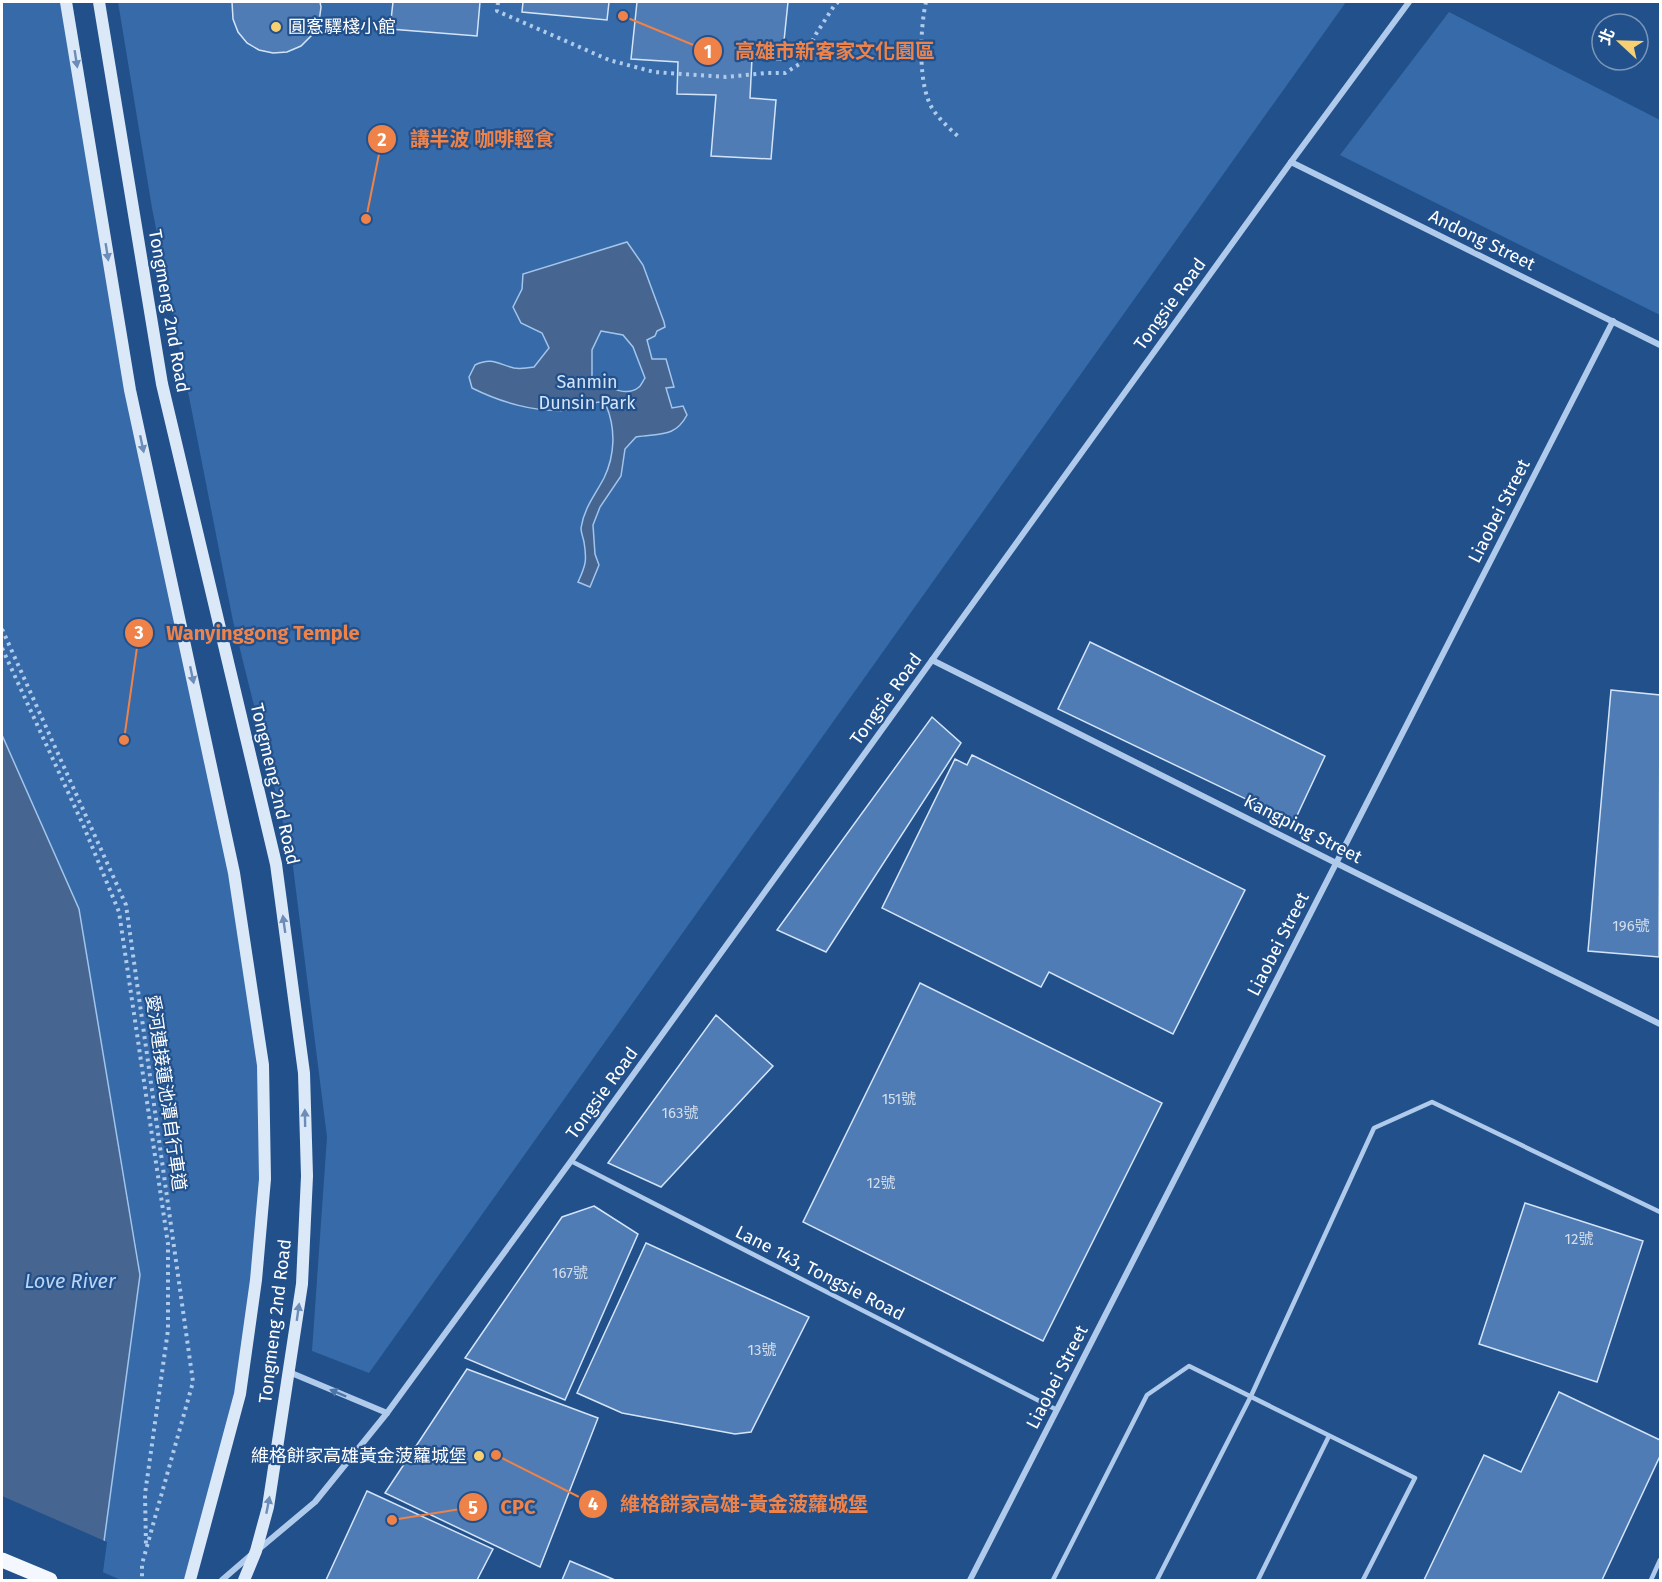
<svg xmlns="http://www.w3.org/2000/svg" width="1662" height="1582" font-family="'Fira Sans','Noto Sans TC',sans-serif">
  <style>
    .green { fill: #366aa8 }
    .water { fill: #466691; stroke: #a3c5ec; stroke-width: 1.5; fill-rule: evenodd }
    .pier { fill: #22508b }
    .building { fill: #4f7cb4; stroke: #d4e4f8; stroke-width: 1.5 }
    .lines { fill: none; stroke-linecap: round; stroke-linejoin: round }
    .path { stroke: #afcaeb; stroke-width: 4; stroke-dasharray: 3 4.5; stroke-linecap: butt }
    .lane { stroke: #afcaeb; stroke-width: 4.5 }
    .street { stroke: #afcaeb; stroke-width: 6 }
    .secondary { stroke: #dbe8f8; stroke-width: 12 }
    .primary { stroke: #f4f8fe; stroke-width: 15 }
    .oneway { fill: #6c8db7 }
    .oneway2 { fill: #4c75a8 }
    .poi-dot { fill: #f7d072; stroke: #22508b; stroke-width: 2 }
    .labels { text-anchor: middle; dominant-baseline: central; stroke-width: 4.5; stroke-linejoin: round; paint-order: stroke }
    .number-label { font-size: 15px; fill: #d3deec }
    .poi-label { font-size: 18px; fill: #fff; stroke: #22508b; text-anchor: start }
    .street-label { font-size: 18px; fill: #fff; stroke: #22508b }
    .park-label { font-size: 18px; fill: #d4e4f8; stroke: #22508b }
    .water-label { font-size: 20px; font-style: italic; fill: #bbd4f2; stroke: #22508b }
    .leader { fill: none; stroke: #ee8249; stroke-width: 2 }
    .callout-dot { fill: #ee8249; stroke: #22508b; stroke-width: 2 }
    .mark-label { font-size: 18px; text-anchor: middle; font-weight: bold; fill: #fff }
    .callout-label { font-size: 20px; text-anchor: middle; font-weight: bold; fill: #ee8249; stroke: #22508b; stroke-width: 4.5; stroke-linejoin: round; paint-order: stroke }
  </style>
  <rect width="100%" height="100%" fill="#22508b"/>
  <!-- green -->
  <g class="green">
    <path d="M2 2H72L152 490 239 905 257 1027 264 1153 243 1377 190 1580H121L100 1571 128 1362 139 1263 79 909 2 735Z"/>
    <path d="M118 2H1346L369 1373 312 1351 327 1137 292 859 233 621 152 208Z"/>
    <path d="M1449 12 1660 120V315L1340 155Z"/>
  </g>
  <!-- water -->
  <g class="water">
    <path d="M627 242 643 265 664 322 665 327 657 331 655 336 647 340 652 359H666L674 387 666 388 672 408 683 406 687 415C675 438 659 433 636 437L625 449 621 476 600 507 593 525 595 554 599 565 590 587 578 582C586 565 587 560 584 542 583 537 581 533 581 528 584 508 595 495 604 478 615 455 616 429 606 405L599 402 587 404 574 401 567 410C536 413 500 402 472 388L469 377 475 365C492 357 498 364 514 368 520 369 528 368 534 367L549 348 542 333 521 323 513 307 522 289 523 274ZM601 331 623 335 633 347 645 378C644 379 640 387 639 387 625 399 604 385 592 376V350Z"/>
    <path d="M2 735 79 909 140 1275 100 1571 2 1580Z"/>
  </g>
  <!-- pier -->
  <path class="pier" d="M2 1496 107 1542 103 1572 99 1580H2Z"/>
  <!-- building -->
  <g class="building">
    <path d="M232 2H320L321 7 319 22 312 35 301 46 287 52 273 53 259 50 247 43 238 32 233 19Z"/>
    <path d="M393 2H480L477 36 390 29Z"/>
    <path d="M523 2H609L607 20 522 12Z"/>
    <path d="M637 2H788L782 60 752 58 750 98 776 100 771 159 711 156 716 95 677 94 678 62 631 59Z"/>
    <path d="M1090 642 1325 756 1294 822 1058 709Z"/>
    <path d="M1611 690 1660 695 1659 957 1588 951Z"/>
    <path d="M932 717 961 743 826 952 777 930Z"/>
    <path d="M972 755 1245 890 1173 1034 1049 972 1041 987 882 908 955 759 967 765Z"/>
    <path d="M920 983 1162 1103 1043 1341 803 1222Z"/>
    <path d="M716 1015 773 1066 661 1187 608 1163Z"/>
    <path d="M1525 1203 1643 1241 1597 1382 1479 1344Z"/>
    <path d="M594 1206 638 1234 565 1400 465 1358 562 1217Z"/>
    <path d="M646 1243 809 1317 751 1432 735 1434 622 1413 577 1393Z"/>
    <path d="M467 1369 598 1418 540 1567 385 1493Z"/>
    <path d="M1559 1392 1660 1440V1456L1602 1580H1424L1484 1455 1521 1472Z"/>
    <path d="M367 1491 493 1549 477 1580H326Z"/>
    <path d="M570 1561 615 1580H562Z"/>
  </g>
  <g class="lines">
    <!-- path -->
    <g class="path">
      <path d="M498 2 497 11 609 60 654 72 726 77 767 73H785L801 63 816 34 834 6 838 2"/>
      <path d="M926 2C920 28 917 88 934 111 941 121 951 130 960 138"/>
      <path d="M2 629 126 905 193 1382 142 1564V1580"/>
      <path d="M2 648 84 827 119 912 168 1244V1330L145 1494 146 1546"/>
    </g>
    <!-- lane -->
    <g class="lane">
      <path d="M571 1161 1057 1410"/>
      <path d="M1053 1580 1147 1395 1189 1366 1415 1478 1363 1580"/>
      <path d="M1157 1580 1251 1396 1374 1128 1432 1102 1660 1212"/>
      <path d="M1258 1580 1329 1436"/>
      <path d="M1651 1580 1660 1560"/>
    </g>
    <!-- street -->
    <g class="street">
      <path d="M1291 162 1660 345"/>
      <path d="M932 660 1336 863 1660 1024"/>
      <path d="M289 1372 387 1413"/>
      <path d="M259 1549 315 1502 387 1413 571 1161 1291 162 1409 2"/>
      <path d="M222 1580 251 1555"/>
      <path d="M970 1580 1613 321"/>
    </g>
    <!-- secondary -->
    <g class="secondary">
      <path d="M66 2 130 390 234 873 263 1065 265 1179 256 1280 240 1394 190 1580"/>
      <path d="M99 2 162 384 276 864 304 1073 307 1176 302 1284 268 1507 256 1551 244 1580"/>
    </g>
    <!-- primary -->
    <path class="primary" d="M2 1560 50 1580"/>
  </g>
  <!-- one-way arrows -->
  <defs><path id="oneway-solid" d="M-6-.8H1V-3.2L6.5 0L1 3.2V.8H-6Z" transform="scale(1.5)"/></defs>
  <g class="oneway">
    <use href="#oneway-solid" transform="translate(76 59) rotate(81)"/>
    <use href="#oneway-solid" transform="translate(107 252) rotate(81)"/>
    <use href="#oneway-solid" transform="translate(142 444) rotate(78)"/>
    <use href="#oneway-solid" transform="translate(192 675) rotate(78)"/>
    <use href="#oneway-solid" transform="translate(284 924) rotate(-98)"/>
    <use href="#oneway-solid" transform="translate(305 1118) rotate(-91)"/>
    <use href="#oneway-solid" transform="translate(298 1312) rotate(-82)"/>
    <use href="#oneway-solid" transform="translate(268 1505) rotate(-79)"/>
  </g>
  <use class="oneway2" href="#oneway-solid" transform="translate(338 1393) rotate(-157)"/>
  <!-- markers -->
  <g class="poi-dot">
    <circle cx="276" cy="27" r="6"/>
    <circle cx="479" cy="1456" r="6"/>
  </g>
  <g class="labels">
    <!-- number labels -->
    <g class="number-label">
      <text x="1631" y="926">196號</text>
      <text x="899" y="1099">151號</text>
      <text x="680" y="1113">163號</text>
      <text x="881" y="1183">12號</text>
      <text x="1579" y="1239">12號</text>
      <text x="570" y="1273">167號</text>
      <text x="762" y="1350">13號</text>
    </g>
    <!-- poi labels -->
    <g class="poi-label">
      <text x="288" y="27">圓愙驛棧小館</text>
      <text x="467" y="1456" text-anchor="end">維格餅家高雄黃金菠蘿城堡</text>
    </g>
    <!-- street labels -->
    <g class="street-label">
      <text transform="translate(1482 240) rotate(26)">Andong Street</text>
      <text transform="translate(1170 304) rotate(-54)">Tongsie Road</text>
      <text transform="translate(169 311) rotate(80)">Tongmeng 2nd Road</text>
      <text transform="translate(1499 511) rotate(-63)">Liaobei Street</text>
      <text transform="translate(886 699) rotate(-54)">Tongsie Road</text>
      <text transform="translate(275 784) rotate(77)">Tongmeng 2nd Road</text>
      <text transform="translate(1303 829) rotate(27)">Kangping Street</text>
      <text transform="translate(1278 944) rotate(-63)">Liaobei Street</text>
      <text transform="translate(166 1093) rotate(82)">愛河連接蓮池潭自行車道</text>
      <text transform="translate(602 1093) rotate(-54)">Tongsie Road</text>
      <text transform="translate(820 1273) rotate(27)">Lane 143, Tongsie Road</text>
      <text transform="translate(275 1321) rotate(-83)">Tongmeng 2nd Road</text>
      <text transform="translate(1057 1377) rotate(-63)">Liaobei Street</text>
    </g>
    <!-- park labels -->
    <g class="park-label">
      <text x="587" y="382">Sanmin<tspan x="587" dy="21">Dunsin Park</tspan></text>
    </g>
    <!-- water labels -->
    <g class="water-label">
      <text x="70" y="1281">Love River</text>
    </g>
  </g>
  <!-- callouts -->
  <path class="leader" d="M623 16L708 51M366 219L382 139M124 740L139 633M496 1455L593 1504M392 1520L473 1507"/>
  <g class="callout-dot">
    <circle cx="623" cy="16" r="6"/>
    <circle cx="366" cy="219" r="6"/>
    <circle cx="124" cy="740" r="6"/>
    <circle cx="496" cy="1455" r="6"/>
    <circle cx="392" cy="1520" r="6"/>
    <circle cx="708" cy="51" r="15"/>
    <circle cx="382" cy="139" r="15"/>
    <circle cx="139" cy="633" r="15"/>
    <circle cx="593" cy="1504" r="15"/>
    <circle cx="473" cy="1507" r="15"/>
  </g>
  <g class="mark-label">
    <text x="708" y="58">1</text>
    <text x="382" y="146">2</text>
    <text x="139" y="639">3</text>
    <text x="593" y="1510">4</text>
    <text x="473" y="1514">5</text>
  </g>
  <g class="callout-label">
    <text x="835" y="58">高雄市新客家文化園區</text>
    <text x="482" y="146">講半波 咖啡輕食</text>
    <text x="263" y="640">Wanyinggong Temple</text>
    <text x="744" y="1511">維格餅家高雄-黃金菠蘿城堡</text>
    <text x="518" y="1514">CPC</text>
  </g>
  <!-- border -->
  <rect width="1662" height="1582" fill="none" stroke="#ffffff" stroke-width="6"/>
  <!-- north arrow -->
  <g transform="translate(1620 42) rotate(292)"><circle r="28" fill="#22508b" stroke="#7a96b9" stroke-width="1.5"/>
  <path d="M0-4.5L10 22L0 15L-10 22Z" fill="#f7d072"/>
  <text y="-9" font-size="16" font-weight="bold" text-anchor="middle" fill="#ffffff">北</text>
  </g>
</svg>
